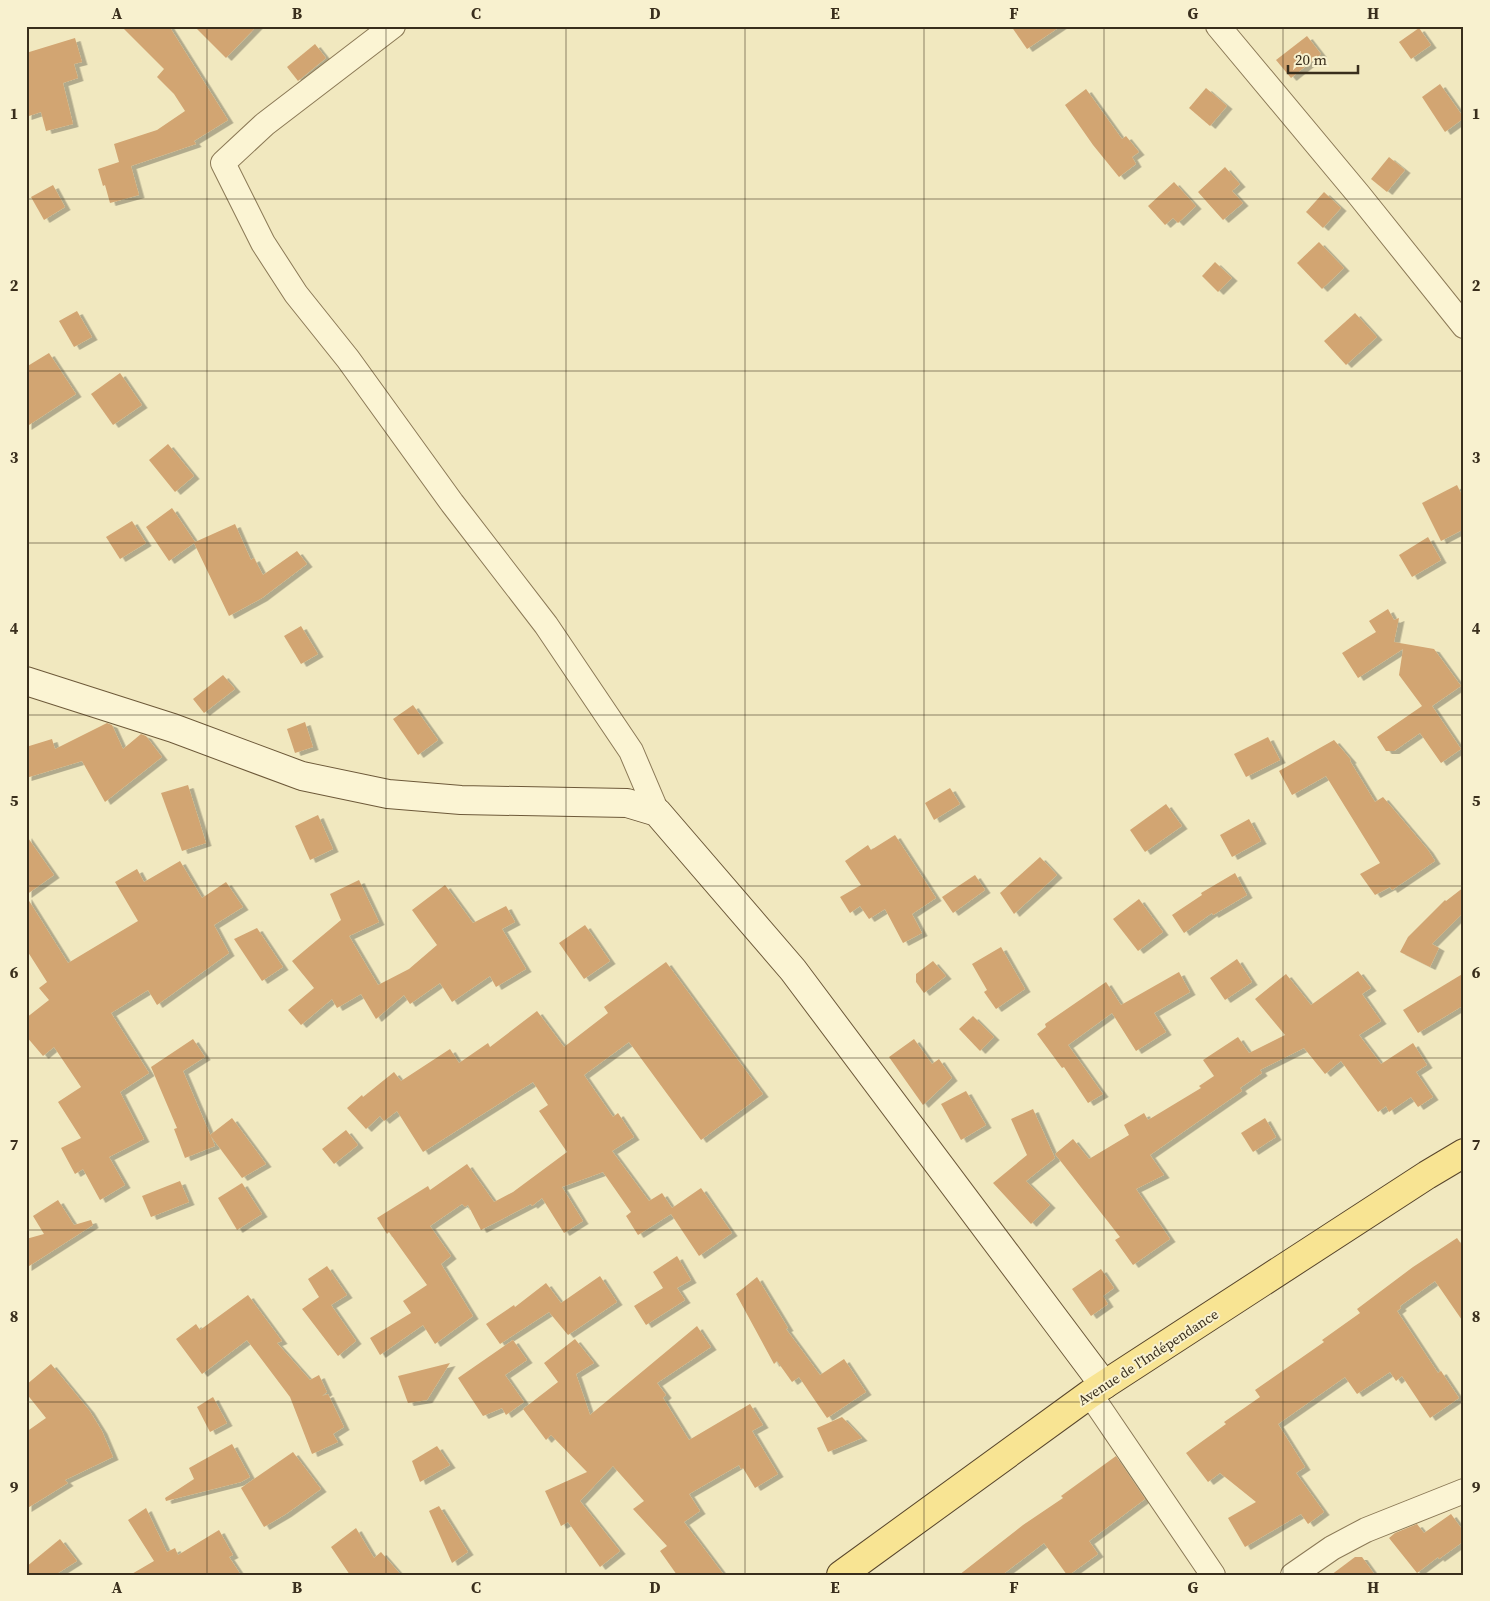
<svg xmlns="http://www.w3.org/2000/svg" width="1490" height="1601" font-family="'Source Serif 4',serif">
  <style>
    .building { fill: #d2a572; filter: url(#shadow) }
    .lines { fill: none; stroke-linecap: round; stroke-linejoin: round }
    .street-casing { stroke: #8b7956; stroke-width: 26 }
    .secondary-casing { stroke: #6d5939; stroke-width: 30 }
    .primary-casing { stroke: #58452b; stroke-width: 30 }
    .street { stroke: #fbf4d3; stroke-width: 24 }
    .secondary { stroke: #fbf4d3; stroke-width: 28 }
    .primary { stroke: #f8e493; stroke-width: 28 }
    .grid { fill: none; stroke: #392e1c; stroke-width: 1; stroke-opacity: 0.55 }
    .labels { text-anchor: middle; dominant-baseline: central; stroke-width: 4; stroke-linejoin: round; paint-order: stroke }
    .street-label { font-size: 14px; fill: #392e1c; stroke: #f8f1cf }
    .neatline { fill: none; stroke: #392e1c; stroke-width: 2 }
    .grid-label { font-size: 16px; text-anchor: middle; font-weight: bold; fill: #392e1c }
  </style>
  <defs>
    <filter id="shadow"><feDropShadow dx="5.5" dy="3" stdDeviation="0" flood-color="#0004"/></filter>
  </defs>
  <rect width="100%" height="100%" fill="#f1e8bf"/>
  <!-- building -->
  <g class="building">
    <path d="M121 26H169L228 120 194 141 196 144 131 166 139 195 110 203 105 185 103 186 98 169 119 162 114 144 157 130 185 111 174 94 157 77 164 69Z"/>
    <path d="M194 26H257L226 58Z"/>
    <path d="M1011 26H1061L1027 49Z"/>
    <path d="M1419 28 1431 45 1411 59 1399 42Z"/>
    <path d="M1307 36 1321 54 1291 78 1276 60Z"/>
    <path d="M75 38 82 62 74 64 78 78 63 83 73 124 46 131 41 112 26 117V53Z"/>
    <path d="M315 44 326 58 298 81 287 67Z"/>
    <path d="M1440 84 1464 118 1445 132 1422 97Z"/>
    <path d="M1206 88 1227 106 1210 126 1189 108Z"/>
    <path d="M1086 89 1122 139 1126 136 1139 152 1132 157 1136 164 1119 177 1093 145 1065 105Z"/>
    <path d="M1389 157 1405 170 1387 192 1371 179Z"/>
    <path d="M1225 167 1240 184 1232 191 1243 203 1223 220 1198 192Z"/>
    <path d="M1174 182 1196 206 1178 223 1173 218 1165 225 1148 206Z"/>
    <path d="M53 185 65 207 44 220 31 197Z"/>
    <path d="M1324 192 1341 208 1323 228 1306 212Z"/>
    <path d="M1319 242 1344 268 1322 289 1297 263Z"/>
    <path d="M1215 262 1232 278 1218 292 1202 276Z"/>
    <path d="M77 311 92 337 74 347 59 321Z"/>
    <path d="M1355 313 1377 337 1346 365 1324 341Z"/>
    <path d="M49 353 76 394 26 427V367Z"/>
    <path d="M120 373 142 405 113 425 91 394Z"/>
    <path d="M168 444 194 476 175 492 149 460Z"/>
    <path d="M1457 485 1464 499V529L1441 541 1422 503Z"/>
    <path d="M172 508 195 542 235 524 251 560 254 558 263 575 297 551 307 564 262 598 229 616 194 543 169 561 146 527Z"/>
    <path d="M132 521 146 543 120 559 106 537Z"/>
    <path d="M1428 537 1441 560 1412 577 1399 555Z"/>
    <path d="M1388 609 1394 620 1399 618 1394 642 1434 649 1461 686 1432 706 1461 749 1441 763 1420 733 1394 751H1386L1377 737 1422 706 1399 675 1403 649 1358 678 1342 653 1376 632 1369 621Z"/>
    <path d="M301 626 318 654 301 664 284 636Z"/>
    <path d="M223 675 235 689 204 713 193 699Z"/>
    <path d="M413 705 438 740 418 755 393 719Z"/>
    <path d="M305 722 313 747 295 753 287 729Z"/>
    <path d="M107 723 112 725 123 749 141 734 146 736 162 757 105 802 82 761 26 778V747L52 739 55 749Z"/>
    <path d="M1268 737 1280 760 1246 777 1234 754Z"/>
    <path d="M1334 740 1351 760 1350 761 1375 802 1383 797 1428 850 1435 861 1392 890 1390 887 1375 895 1360 874 1380 863 1326 776 1292 795 1279 771Z"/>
    <path d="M188 785 206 843 182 851 161 793Z"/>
    <path d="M950 788 960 804 934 820 925 803Z"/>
    <path d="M1166 804 1182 826 1145 852 1130 830Z"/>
    <path d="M318 815 333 849 310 860 295 826Z"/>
    <path d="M1249 819 1261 841 1232 857 1220 835Z"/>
    <path d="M26 835 54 875 26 895Z"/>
    <path d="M895 835 936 898 912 914 922 933 903 943 885 909 869 919 860 906 850 913 840 897 861 885 845 861 868 845 871 850Z"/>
    <path d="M1040 857 1057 875 1014 914 1000 893Z"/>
    <path d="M180 861 202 898 226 882 243 907 214 925 229 953 157 1005 148 990 111 1013 149 1073 120 1092 144 1139 109 1157 125 1185 100 1200 83 1169 75 1174 61 1148 81 1138 58 1102 81 1087 54 1047 43 1056 26 1036V1018L49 1000 39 988 47 982 26 949V896L68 963 138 921 115 882 137 869 144 882Z"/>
    <path d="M1235 873 1247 895 1213 915 1212 913 1184 933 1172 915 1202 895 1201 893Z"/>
    <path d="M975 875 985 890 953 913 942 897Z"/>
    <path d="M359 880 379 922 349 936 378 985 409 969 437 945 412 910 445 885 473 923 506 906 515 922 502 929 526 969 496 987 490 976 452 1002 440 983 410 1004 404 995 376 1019 361 994 337 1008 332 999 301 1025 288 1010 314 988 292 961 341 920 330 894Z"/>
    <path d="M1464 887V912L1432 944 1439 948 1430 967 1400 952 1408 937 1445 900 1446 901Z"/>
    <path d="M1139 899 1163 932 1138 951 1113 919Z"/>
    <path d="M585 925 610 961 584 979 559 943Z"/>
    <path d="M257 928 283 967 262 981 234 939Z"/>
    <path d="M1001 947 1025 989 996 1009 984 992 987 990 972 964Z"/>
    <path d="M1237 959 1252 982 1225 1000 1210 978Z"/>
    <path d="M933 961 946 976 924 993 916 982V974Z"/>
    <path d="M666 962 763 1094 701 1140 629 1042 584 1075 613 1117 618 1113 634 1137 612 1151 649 1201 662 1193 672 1208 701 1188 732 1233 699 1256 671 1214 638 1235 626 1216 631 1212 603 1172 562 1187 583 1221 564 1233 542 1198 532 1206 531 1204 481 1230 468 1205 465 1207 462 1204 430 1226 451 1256 441 1264 473 1316 435 1344 423 1325 380 1355 370 1338 411 1313 403 1301 427 1285 389 1232 387 1234 377 1218 428 1186 430 1190 467 1164 494 1202 513 1192 567 1152 539 1111 548 1105 533 1082 423 1152 397 1111 384 1121 380 1116 366 1129 347 1108 362 1095 363 1097 394 1072 401 1081 450 1049 459 1063 488 1043 490 1047 537 1011 564 1047 608 1013 604 1007Z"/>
    <path d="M1358 971 1371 988 1362 994 1381 1021 1359 1035 1381 1064 1413 1043 1427 1065 1416 1072 1433 1097 1418 1107 1411 1097 1389 1112 1386 1106 1378 1112 1341 1061 1325 1074 1304 1048 1260 1070 1262 1073 1240 1088 1242 1091 1150 1155 1164 1175 1136 1189 1170 1239 1133 1265 1115 1240 1120 1237 1055 1154 1073 1139 1089 1159 1129 1135 1124 1125 1144 1113 1148 1120 1201 1088 1199 1086 1214 1076 1203 1060 1238 1037 1249 1053 1285 1035 1255 999 1286 974 1311 1005Z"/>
    <path d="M1179 972 1190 992 1154 1013 1166 1032 1136 1051 1112 1013 1068 1045 1103 1094 1088 1103 1064 1067 1062 1068 1037 1034 1046 1027 1045 1024 1106 982 1121 1005Z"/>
    <path d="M1464 973V1005L1418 1033 1403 1010Z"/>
    <path d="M973 1016 994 1037 980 1051 959 1029Z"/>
    <path d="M193 1039 205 1057 183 1071 215 1146 185 1158 174 1129 177 1128 151 1067Z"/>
    <path d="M914 1039 932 1064 939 1059 952 1078 923 1105 889 1057Z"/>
    <path d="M966 1091 986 1125 961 1140 941 1104Z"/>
    <path d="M1033 1109 1055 1158 1026 1181 1050 1205 1031 1224 993 1183 1027 1155 1011 1119Z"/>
    <path d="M232 1118 266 1164 242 1178 210 1135Z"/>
    <path d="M1265 1118 1276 1137 1253 1152 1241 1133Z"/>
    <path d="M346 1130 358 1145 334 1164 322 1149Z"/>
    <path d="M180 1181 189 1202 151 1217 142 1196Z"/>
    <path d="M242 1183 262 1214 237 1230 218 1198Z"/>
    <path d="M58 1200 74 1225 91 1220 93 1225 26 1268V1239L44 1234 33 1216Z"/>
    <path d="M1457 1238 1464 1248V1323L1435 1281 1400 1306 1401 1308 1397 1311 1438 1373 1441 1371 1459 1398 1430 1418 1402 1376 1396 1381 1390 1372 1357 1394 1345 1377 1278 1424 1305 1467 1296 1473 1324 1512 1308 1524 1301 1514 1245 1547 1228 1518 1256 1502 1220 1473 1208 1482 1186 1453 1226 1424 1224 1422 1260 1397 1255 1390 1324 1342 1322 1340 1360 1313 1357 1309 1413 1267Z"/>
    <path d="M677 1256 691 1280 677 1288 685 1300 646 1325 634 1306 663 1288 653 1272Z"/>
    <path d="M327 1266 347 1295 331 1305 356 1341 338 1356 302 1309 319 1297 308 1279Z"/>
    <path d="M1101 1269 1114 1288 1103 1296 1108 1304 1091 1316 1072 1289Z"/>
    <path d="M600 1276 617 1302 568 1335 549 1312 500 1344 486 1324 514 1305 515 1307 546 1283 561 1303Z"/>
    <path d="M757 1277 788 1328 786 1329 820 1375 844 1359 866 1392 827 1418 799 1377 792 1382 777 1361 774 1364 736 1294Z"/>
    <path d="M248 1295 282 1341 277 1343 310 1380 319 1375 327 1392 322 1396 328 1394 344 1427 333 1434 338 1442 312 1454 290 1397 247 1340 202 1374 176 1339 196 1324 200 1330Z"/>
    <path d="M697 1326 711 1347 657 1383 666 1395 663 1398 689 1440 750 1404 763 1425 752 1431 778 1474 755 1488 743 1468 741 1469 739 1465 689 1494 700 1511 684 1522 724 1575H677L660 1551 667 1546 633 1509 644 1501 613 1466 580 1501 620 1551 600 1567 568 1522 561 1526 545 1491 587 1472 551 1435 546 1440 523 1409 558 1382 544 1363 575 1339 594 1363 576 1374 590 1415Z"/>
    <path d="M513 1340 527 1360 505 1375 524 1402 506 1415 502 1408 483 1416 458 1378Z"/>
    <path d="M450 1363 427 1400 408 1403 398 1376Z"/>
    <path d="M51 1364 89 1410 102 1431 113 1457 65 1480 68 1483 26 1509V1432L46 1418 26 1393V1385Z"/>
    <path d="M213 1397 227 1423 210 1432 197 1407Z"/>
    <path d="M842 1417 862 1438 828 1452 817 1428Z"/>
    <path d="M232 1444 250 1477 241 1482 166 1501 165 1498 194 1479 189 1468Z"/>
    <path d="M437 1446 450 1465 420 1482 412 1461Z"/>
    <path d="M293 1452 321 1489 286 1514 264 1527 241 1488Z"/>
    <path d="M1116 1456 1145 1499 1089 1541 1098 1554 1069 1575H1067L1044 1543 1002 1575H959L1023 1525 1063 1498 1061 1496Z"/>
    <path d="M439 1506 468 1552 452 1563 429 1511Z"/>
    <path d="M146 1508 167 1552 175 1548 178 1555 219 1530 233 1555 229 1557 241 1575H130L154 1561 128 1520Z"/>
    <path d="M1451 1514 1464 1532V1541L1439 1559 1438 1557 1417 1573 1389 1538 1395 1533 1417 1524 1424 1533Z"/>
    <path d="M356 1528 374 1558 381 1552 401 1575H350L331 1547Z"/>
    <path d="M60 1539 77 1561 55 1575H26V1567Z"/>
    <path d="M1355 1557H1362L1375 1575H1331Z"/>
  </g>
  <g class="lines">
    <defs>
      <g id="street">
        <path d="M393 26 265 124 223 163 263 243 296 294 348 359 452 503 546 625 631 751 657 812"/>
        <path d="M1218 26 1359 195 1464 326"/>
        <path d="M1090 1394 1213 1575"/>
        <path d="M1293 1575 1332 1548 1366 1530 1464 1491"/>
      </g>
      <path id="secondary" d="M26 681 173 728 302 776 388 794 461 800 627 803 657 812 793 970 1104 1385"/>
      <path id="primary" d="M841 1575 1090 1394 1427 1175 1464 1153"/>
    </defs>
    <!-- street casing -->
    <use href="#street" class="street-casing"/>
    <!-- secondary casing -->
    <use href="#secondary" class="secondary-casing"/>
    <!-- primary casing -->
    <use href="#primary" class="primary-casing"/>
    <!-- street -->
    <use href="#street" class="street"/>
    <!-- secondary -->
    <use href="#secondary" class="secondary"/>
    <!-- primary -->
    <use href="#primary" class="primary"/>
  </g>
  <!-- grid -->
  <path class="grid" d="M207 26V1575M386 26V1575M566 26V1575M745 26V1575M924 26V1575M1104 26V1575M1283 26V1575M26 199H1464M26 371H1464M26 543H1464M26 715H1464M26 886H1464M26 1058H1464M26 1230H1464M26 1402H1464"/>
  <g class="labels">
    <!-- street labels -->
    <g class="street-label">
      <text transform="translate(1148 1357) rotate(-33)">Avenue de l'Indépendance</text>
    </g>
  </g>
  <!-- border -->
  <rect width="1490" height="1601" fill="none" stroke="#f8f1cf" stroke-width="55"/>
  <!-- scale -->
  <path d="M1288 65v8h70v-8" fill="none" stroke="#392e1c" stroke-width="2.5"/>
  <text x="1295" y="65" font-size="15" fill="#392e1c" stroke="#f8f1cf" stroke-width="4" paint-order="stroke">20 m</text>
  <rect x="28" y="28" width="1434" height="1546" class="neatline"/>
  <g class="grid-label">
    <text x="117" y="19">A</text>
    <text x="297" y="19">B</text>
    <text x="476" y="19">C</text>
    <text x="655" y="19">D</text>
    <text x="835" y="19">E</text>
    <text x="1014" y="19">F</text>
    <text x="1193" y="19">G</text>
    <text x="1373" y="19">H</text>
    <text x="14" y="119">1</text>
    <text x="1476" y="119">1</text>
    <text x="14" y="291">2</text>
    <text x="1476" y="291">2</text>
    <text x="14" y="463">3</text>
    <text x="1476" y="463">3</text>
    <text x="14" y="634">4</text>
    <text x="1476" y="634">4</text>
    <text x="14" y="806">5</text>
    <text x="1476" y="806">5</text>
    <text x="14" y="978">6</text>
    <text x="1476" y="978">6</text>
    <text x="14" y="1150">7</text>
    <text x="1476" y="1150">7</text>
    <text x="14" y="1322">8</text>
    <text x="1476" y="1322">8</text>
    <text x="14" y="1493">9</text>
    <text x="1476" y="1493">9</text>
    <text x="117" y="1593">A</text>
    <text x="297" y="1593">B</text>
    <text x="476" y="1593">C</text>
    <text x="655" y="1593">D</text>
    <text x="835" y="1593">E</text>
    <text x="1014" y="1593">F</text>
    <text x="1193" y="1593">G</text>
    <text x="1373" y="1593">H</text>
  </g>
</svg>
